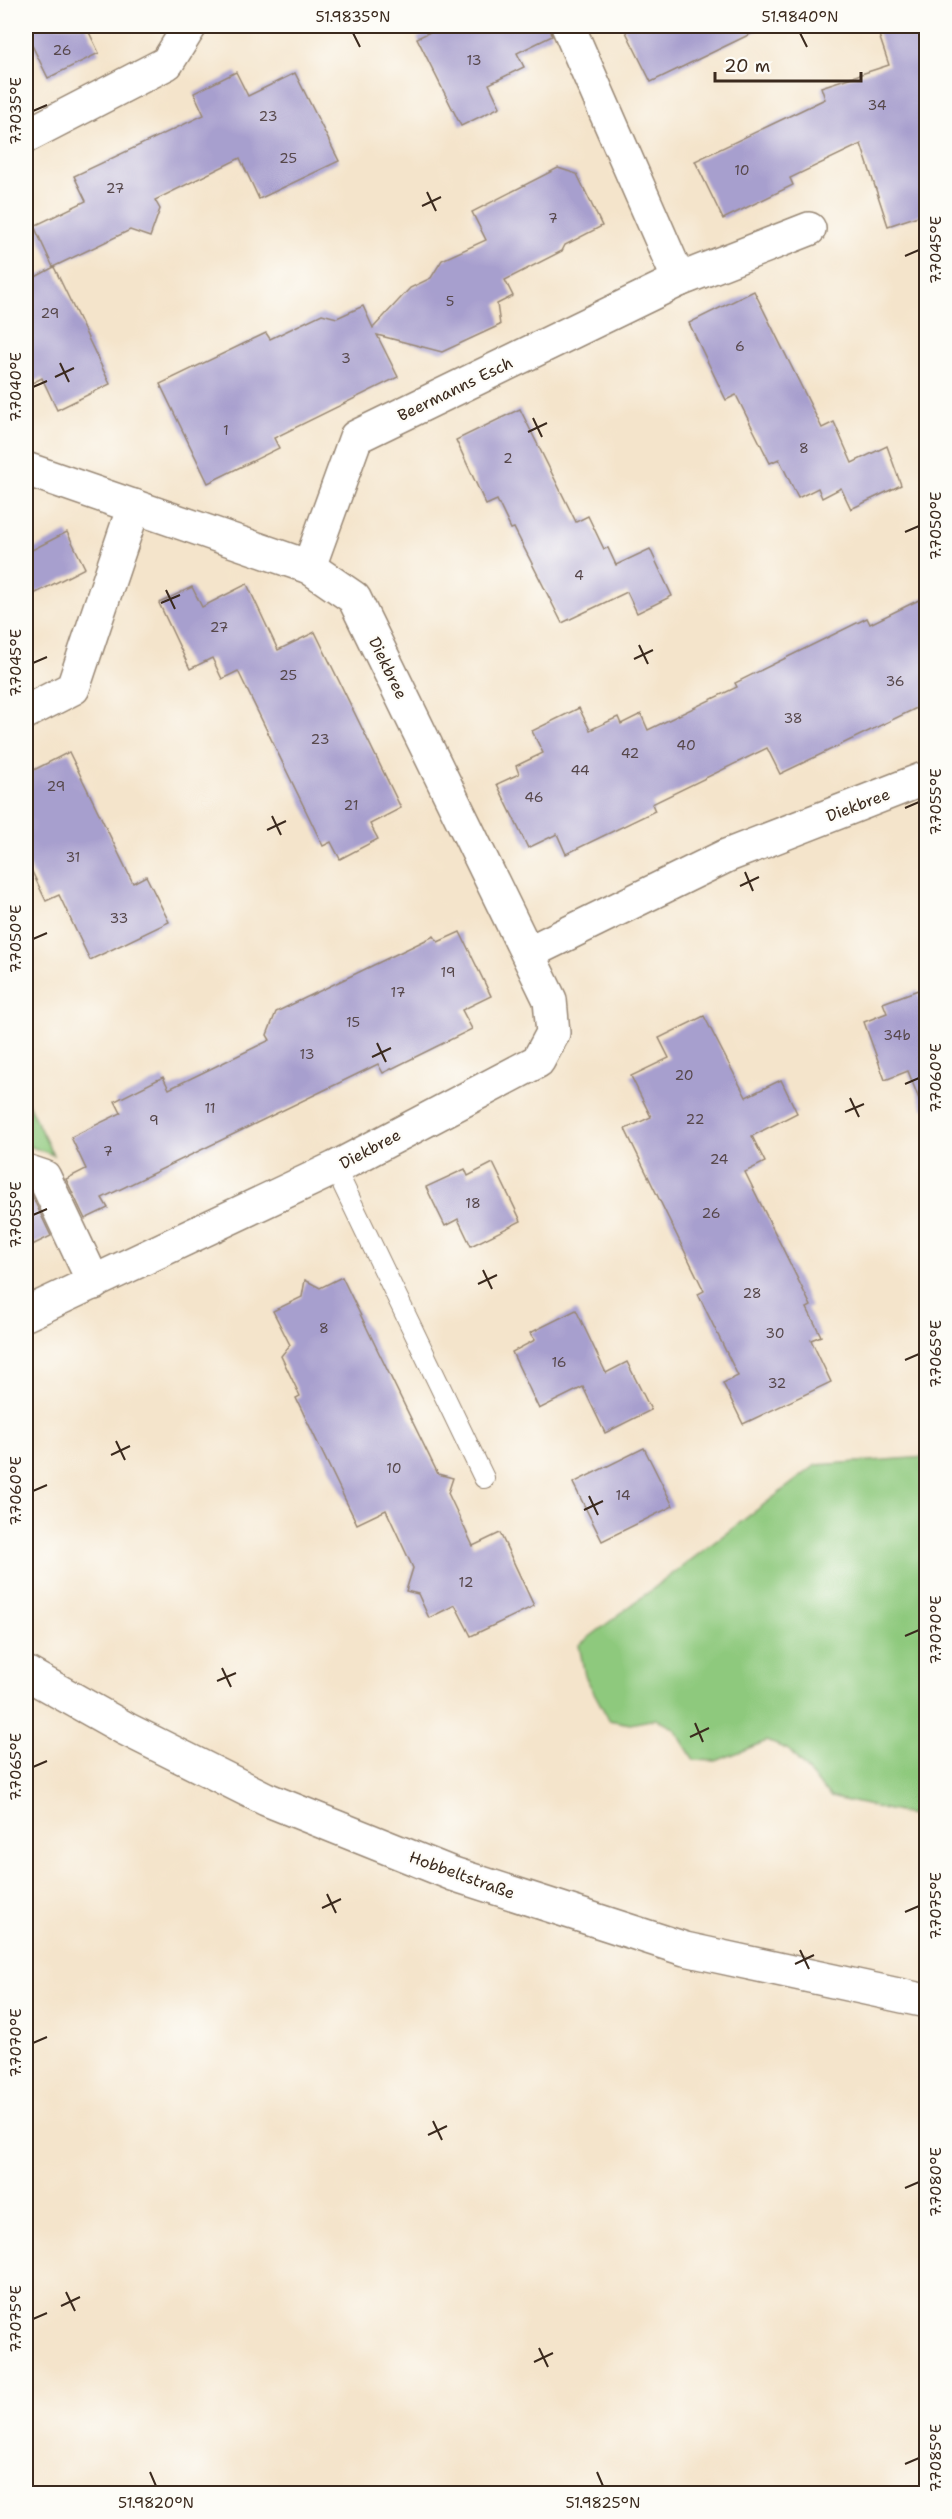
<svg xmlns="http://www.w3.org/2000/svg" width="952" height="2519" font-family="'Shantell Sans',sans-serif">
  <style>
    .green { fill: #8ec97d; stroke: #647a4e; stroke-width: 1.5 }
    .building { fill: #a79fce }
    .lines { fill: none; stroke-linecap: round; stroke-linejoin: round }
    .lane-casing { stroke: #988774; stroke-width: 22 }
    .street-casing { stroke: #988774; stroke-width: 36 }
    .secondary-casing { stroke: #988774; stroke-width: 36 }
    .lane { stroke: #fff; stroke-width: 20 }
    .street { stroke: #fff; stroke-width: 33 }
    .secondary { stroke: #fff; stroke-width: 33 }
    .ticks { fill: none; stroke: #3b2a1e; stroke-width: 2 }
    .labels { text-anchor: middle; dominant-baseline: central; stroke-width: 4.5; stroke-linejoin: round; paint-order: stroke }
    .number-label { font-size: 14px; fill: #56474a }
    .street-label { font-size: 16px; fill: #3b2a1e; stroke: #fdfcf7 }
    .neatline { fill: none; stroke: #3b2a1e; stroke-width: 2 }
    .ticks-label { font-size: 15px; text-anchor: middle; fill: #3b2a1e }
  </style>
  <rect width="100%" height="100%" fill="#fdfcf7"/>
  <filter id="ink" filterUnits="userSpaceOnUse"><feTurbulence type="fractalNoise" baseFrequency=".0167" numOctaves="2"/><feDisplacementMap in="SourceGraphic" scale="12" xChannelSelector="R" yChannelSelector="G"/><feConvolveMatrix kernelMatrix="1 2 1 2 8 2 1 2 1" color-interpolation-filters="sRGB"/></filter>
  <filter id="wash" filterUnits="userSpaceOnUse"><feTurbulence type="fractalNoise" baseFrequency=".008" numOctaves="4" result="noise"/><feDisplacementMap in="SourceGraphic" scale="24" xChannelSelector="R" yChannelSelector="G"/><feGaussianBlur stdDeviation="1.35" result="paint"/><feColorMatrix in="noise" values="0 0 0 0 0 0 0 0 0 0 0 0 0 0 0 0 0 1.4 0 .05"/><feComposite in="paint" operator="in"/></filter>
  <g filter="url(#wash)">
    <rect width="100%" height="100%" fill="#f4e4cb"/>
    <!-- green -->
    <g class="green">
      <path d="M26 1100 53 1155 26 1145Z"/>
      <path d="M926 1457V1818L830 1797 789 1750 767 1741 716 1761 694 1760 674 1728 656 1719 630 1724 609 1720 585 1676 579 1645 816 1465Z"/>
    </g>
    <g id="blocks">
      <!-- building -->
      <g class="building">
        <path d="M26 26H86L99 53 48 78 26 33Z"/>
        <path d="M443 26H550L552 36 517 53 524 67 489 84 500 107 461 126 417 38Z"/>
        <path d="M623 26H767L651 82Z"/>
        <path d="M876 26H927V213L888 226 861 144 790 178 793 185 723 219 695 161 825 99 821 87 889 65Z"/>
        <path d="M236 72 248 96 295 73 339 161 259 199 240 158 155 200 160 209 150 237 130 230 53 267 34 226 86 201 74 176 204 115 194 93Z"/>
        <path d="M558 168 577 174 602 226 565 245 562 251 505 280 513 296 497 304 500 325 442 352 377 335 398 377 274 438 279 448 208 483 160 384 266 333 270 339 322 314 337 318 363 306 373 328 410 288 431 278 442 260 486 240 472 212Z"/>
        <path d="M54 267 110 384 57 410 42 378 26 386V282Z"/>
        <path d="M754 291 822 428 834 422 852 463 887 446 901 485 851 509 841 488 822 498 818 488 798 498 779 459 770 463 736 395 726 400 689 323Z"/>
        <path d="M520 409 576 522 588 516 604 549 608 548 616 565 650 549 672 596 637 613 627 592 562 623 514 528 511 529 497 500 486 505 456 440Z"/>
        <path d="M67 532 85 568 26 598V553Z"/>
        <path d="M247 584 278 650 315 632 401 808 370 824 378 839 340 859 331 842 323 846 238 671 222 679 212 658 190 669 159 603 192 587 202 607Z"/>
        <path d="M927 596V703L780 774 767 748 652 804 655 811 566 854 557 834 528 848 497 784 519 774 516 766 543 753 532 731 579 708 590 730 618 717 621 724 641 714 648 730 737 687 735 683 867 618 870 624Z"/>
        <path d="M69 752 133 883 146 876 169 922 90 960 59 895 46 901 26 859V774Z"/>
        <path d="M460 932 491 996 462 1010 472 1029 383 1073 378 1064 102 1198 108 1208 85 1219 66 1179 86 1169 71 1137 121 1113 115 1101 163 1077 169 1089 270 1040 267 1035 276 1012 434 936 438 942Z"/>
        <path d="M918 990 921 999 927 997V1108L923 1109 908 1071 885 1080 864 1022 887 1013 883 1003Z"/>
        <path d="M704 1016 746 1097 781 1080 797 1113 752 1136 765 1162 745 1172 811 1306 807 1308 821 1336 811 1340 831 1382 743 1424 723 1383 738 1376 698 1294 704 1291 625 1129 651 1117 631 1076 669 1058 659 1038Z"/>
        <path d="M493 1163 521 1221 471 1246 458 1219 445 1226 426 1187 465 1169 468 1176Z"/>
        <path d="M32 1196 51 1236 26 1248V1199Z"/>
        <path d="M342 1277 438 1474 453 1478 448 1493 473 1546 500 1533 534 1606 471 1636 455 1605 429 1618 418 1594 406 1591 413 1568 386 1510 357 1524 296 1398 300 1396 281 1356 290 1345 273 1311 302 1297 305 1280 320 1288Z"/>
        <path d="M576 1310 606 1373 627 1362 651 1410 605 1433 583 1387 539 1409 512 1352 535 1340 530 1333Z"/>
        <path d="M644 1448 673 1506 602 1541 573 1483Z"/>
      </g>
    </g>
  </g>
  <g filter="url(#ink)">
    <use href="#blocks" fill-opacity="0" stroke="#988774" stroke-width="1.5"/>
    <g class="lines">
      <defs>
        <path id="lane" d="M335 1168 484 1478"/>
        <g id="street">
          <path d="M26 136 167 63 190 26"/>
          <path d="M679 280 809 229"/>
          <path d="M26 469 309 567 354 598 550 1000 553 1033 538 1061 335 1168 26 1314"/>
          <path d="M309 567 356 437 679 280 568 26"/>
          <path d="M26 712 73 688 134 506"/>
          <path d="M528 953 726 856 926 778"/>
          <path d="M26 1171 44 1177 94 1283"/>
        </g>
        <path id="secondary" d="M26 1673 126 1729 266 1799 453 1874 685 1949 926 2001"/>
      </defs>
      <!-- lane casing -->
      <use href="#lane" class="lane-casing"/>
      <!-- street casing -->
      <use href="#street" class="street-casing"/>
      <!-- secondary casing -->
      <use href="#secondary" class="secondary-casing"/>
      <!-- lane -->
      <use href="#lane" class="lane"/>
      <!-- street -->
      <use href="#street" class="street"/>
      <!-- secondary -->
      <use href="#secondary" class="secondary"/>
    </g>
  </g>
  <!-- ticks -->
  <path class="ticks" d="M353 33 360 47M800 33 807 47M33 111 47 105M427 192 436 211M422 206 441 197M905 256 919 250M60 363 69 382M55 377 74 368M33 387 47 381M533 418 542 437M528 432 547 423M905 532 919 526M166 590 175 609M161 603 180 595M639 645 648 664M634 659 653 650M33 663 47 657M905 808 919 802M272 816 281 835M267 830 286 821M745 872 753 891M740 886 759 877M33 939 47 933M377 1043 386 1062M372 1057 391 1048M905 1084 919 1078M850 1098 859 1117M845 1112 864 1104M33 1215 47 1209M483 1270 492 1289M478 1284 497 1275M905 1360 919 1354M116 1441 125 1460M111 1455 130 1446M33 1491 47 1485M589 1496 598 1515M584 1510 603 1501M905 1636 919 1630M222 1668 231 1687M217 1681 236 1673M695 1723 703 1742M690 1737 709 1728M33 1767 47 1761M327 1894 336 1913M322 1908 341 1899M905 1912 919 1906M800 1950 809 1969M795 1964 814 1955M33 2043 47 2037M433 2121 442 2140M428 2135 447 2126M905 2188 919 2182M66 2292 75 2311M61 2306 80 2297M33 2319 47 2313M539 2348 548 2367M534 2362 553 2353M905 2464 919 2458M150 2472 156 2486M597 2472 603 2486"/>
  <g class="labels">
    <!-- number labels -->
    <g class="number-label">
      <text x="62" y="50">26</text>
      <text x="474" y="60">13</text>
      <text x="877" y="105">34</text>
      <text x="268" y="116">23</text>
      <text x="288" y="158">25</text>
      <text x="742" y="170">10</text>
      <text x="115" y="188">27</text>
      <text x="553" y="218">7</text>
      <text x="450" y="301">5</text>
      <text x="50" y="313">29</text>
      <text x="740" y="346">6</text>
      <text x="346" y="358">3</text>
      <text x="226" y="430">1</text>
      <text x="804" y="448">8</text>
      <text x="508" y="458">2</text>
      <text x="579" y="575">4</text>
      <text x="219" y="627">27</text>
      <text x="288" y="675">25</text>
      <text x="895" y="681">36</text>
      <text x="793" y="718">38</text>
      <text x="320" y="739">23</text>
      <text x="686" y="745">40</text>
      <text x="630" y="753">42</text>
      <text x="580" y="770">44</text>
      <text x="56" y="786">29</text>
      <text x="534" y="797">46</text>
      <text x="351" y="805">21</text>
      <text x="73" y="857">31</text>
      <text x="119" y="918">33</text>
      <text x="448" y="972">19</text>
      <text x="398" y="992">17</text>
      <text x="353" y="1022">15</text>
      <text x="897" y="1035">34b</text>
      <text x="307" y="1054">13</text>
      <text x="684" y="1075">20</text>
      <text x="210" y="1108">11</text>
      <text x="695" y="1119">22</text>
      <text x="154" y="1120">9</text>
      <text x="108" y="1151">7</text>
      <text x="719" y="1159">24</text>
      <text x="473" y="1203">18</text>
      <text x="711" y="1213">26</text>
      <text x="752" y="1293">28</text>
      <text x="324" y="1328">8</text>
      <text x="775" y="1333">30</text>
      <text x="559" y="1362">16</text>
      <text x="777" y="1383">32</text>
      <text x="394" y="1468">10</text>
      <text x="623" y="1495">14</text>
      <text x="466" y="1582">12</text>
    </g>
    <!-- street labels -->
    <g class="street-label">
      <text transform="translate(455 389) rotate(-26)">Beermanns Esch</text>
      <text transform="translate(388 668) rotate(64)">Diekbree</text>
      <text transform="translate(858 805) rotate(-21)">Diekbree</text>
      <text transform="translate(370 1149) rotate(-28)">Diekbree</text>
      <text transform="translate(462 1875) rotate(20)">Hobbeltstraße</text>
    </g>
  </g>
  <!-- margin -->
  <rect width="952" height="2519" fill="none" stroke="#fdfcf7" stroke-width="66"/>
  <!-- scale -->
  <path d="M715 72v9h146v-9" fill="none" stroke="#3b2a1e" stroke-width="3"/>
  <text x="724" y="72" font-size="18" fill="#3b2a1e" stroke="#fdfcf7" stroke-width="4.5" paint-order="stroke">20 m</text>
  <rect x="33" y="33" width="886" height="2453" class="neatline"/>
  <g class="ticks-label">
    <text x="353" y="22">51.9835°N</text>
    <text x="800" y="22">51.9840°N</text>
    <text transform="translate(16 111) rotate(-90)" y="5">7.7035°E</text>
    <text transform="translate(936 250) rotate(-90)" y="5">7.7045°E</text>
    <text transform="translate(16 387) rotate(-90)" y="5">7.7040°E</text>
    <text transform="translate(936 526) rotate(-90)" y="5">7.7050°E</text>
    <text transform="translate(16 663) rotate(-90)" y="5">7.7045°E</text>
    <text transform="translate(936 802) rotate(-90)" y="5">7.7055°E</text>
    <text transform="translate(16 939) rotate(-90)" y="5">7.7050°E</text>
    <text transform="translate(936 1078) rotate(-90)" y="5">7.7060°E</text>
    <text transform="translate(16 1215) rotate(-90)" y="5">7.7055°E</text>
    <text transform="translate(936 1354) rotate(-90)" y="5">7.7065°E</text>
    <text transform="translate(16 1491) rotate(-90)" y="5">7.7060°E</text>
    <text transform="translate(936 1630) rotate(-90)" y="5">7.7070°E</text>
    <text transform="translate(16 1767) rotate(-90)" y="5">7.7065°E</text>
    <text transform="translate(936 1906) rotate(-90)" y="5">7.7075°E</text>
    <text transform="translate(16 2043) rotate(-90)" y="5">7.7070°E</text>
    <text transform="translate(936 2182) rotate(-90)" y="5">7.7080°E</text>
    <text transform="translate(16 2319) rotate(-90)" y="5">7.7075°E</text>
    <text transform="translate(936 2458) rotate(-90)" y="5">7.7085°E</text>
    <text x="156" y="2508">51.9820°N</text>
    <text x="603" y="2508">51.9825°N</text>
  </g>
</svg>
